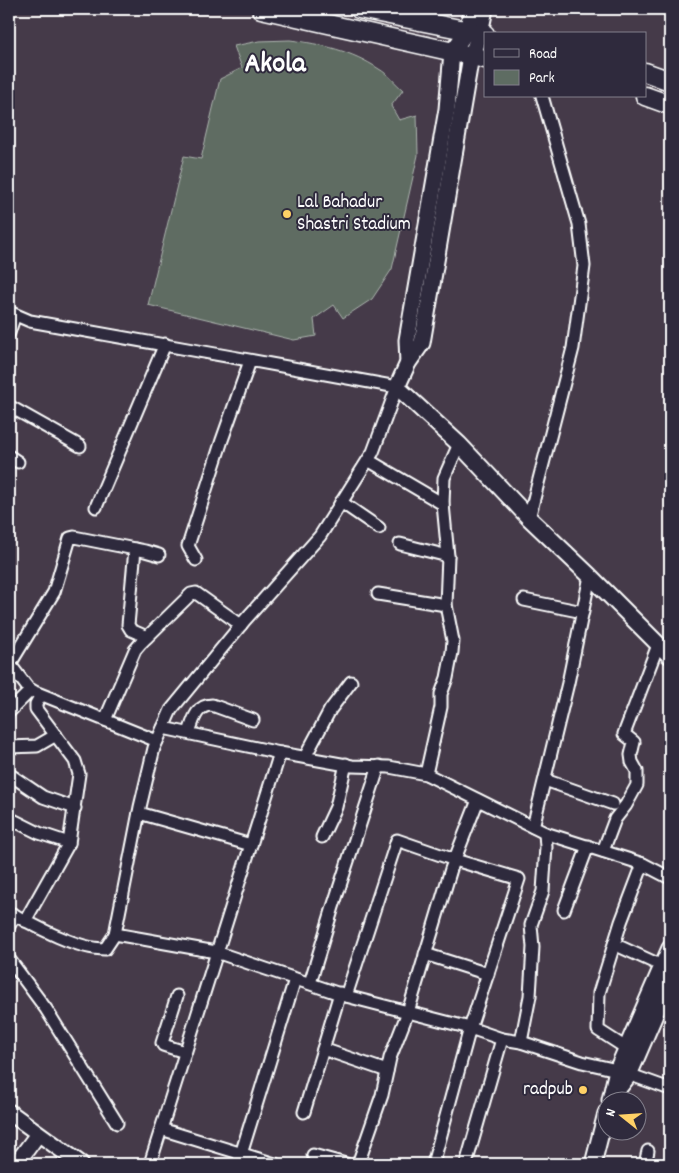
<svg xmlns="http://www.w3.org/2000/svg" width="679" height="1173" font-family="Dekko,sans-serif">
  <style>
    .green { fill: #5e6c62; stroke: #aeb6b0 }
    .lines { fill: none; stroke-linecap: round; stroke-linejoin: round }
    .minor-casing { stroke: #fff; stroke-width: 15 }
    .major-casing { stroke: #fff; stroke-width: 19 }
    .highway-casing { stroke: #fff; stroke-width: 21 }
    .minor { stroke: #2f2a3d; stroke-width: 11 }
    .major { stroke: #2f2a3d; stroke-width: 15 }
    .highway { stroke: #2f2a3d; stroke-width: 18 }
    .poi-dot { fill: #ffd166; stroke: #2f2a3d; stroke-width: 2 }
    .labels { text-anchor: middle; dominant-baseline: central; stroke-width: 4; stroke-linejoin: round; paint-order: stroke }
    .poi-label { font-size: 19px; fill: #fff; stroke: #2f2a3d; text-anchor: start }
    .town-label { font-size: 29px; font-weight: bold; fill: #fff; stroke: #2f2a3d }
  </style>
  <rect width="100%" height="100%" fill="#453a49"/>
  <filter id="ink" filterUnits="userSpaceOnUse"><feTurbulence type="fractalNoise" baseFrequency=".02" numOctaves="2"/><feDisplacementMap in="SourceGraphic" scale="10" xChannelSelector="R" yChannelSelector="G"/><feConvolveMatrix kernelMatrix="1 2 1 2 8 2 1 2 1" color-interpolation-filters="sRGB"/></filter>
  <g filter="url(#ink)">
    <!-- green -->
    <path class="green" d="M290 40C322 44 352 51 379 69 388 74 395 83 403 90L391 106 399 120 417 115 418 155 392 269 372 299 343 318 334 305 314 319 316 336 294 340 148 305 184 156 201 159 220 79 242 68 234 46 259 41Z"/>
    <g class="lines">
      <defs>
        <g id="minor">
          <path d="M427 22 429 9"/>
          <path d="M9 312 30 321C152 342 275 365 397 387L373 452 320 536 245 620 171 710 154 748 140 807 115 934 105 949C76 949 35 926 9 912"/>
          <path d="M9 333 15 315"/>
          <path d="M9 406 80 446"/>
          <path d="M9 456 18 462"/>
          <path d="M368 460 443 504"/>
          <path d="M341 502 379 528"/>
          <path d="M96 507 165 344"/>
          <path d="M529 518 573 348 584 266 579 224 542 96"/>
          <path d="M400 544 448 556"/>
          <path d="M135 549 128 625 131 630 147 637"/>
          <path d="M196 560 188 546 222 440 250 361"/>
          <path d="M378 594 446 605"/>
          <path d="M524 600 583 612"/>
          <path d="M9 663 28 688 35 692 157 741"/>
          <path d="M10 664 54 592 70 538 74 537 145 551 159 555"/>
          <path d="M9 712 31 690"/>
          <path d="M105 720 135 650 141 643 191 594 196 593 241 625"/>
          <path d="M163 728 280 753"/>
          <path d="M189 733C193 721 196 705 212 705L253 720"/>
          <path d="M9 747 37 746 56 735"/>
          <path d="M305 757 330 710 351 682"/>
          <path d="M9 774 43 797 75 808"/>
          <path d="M426 774 441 707V694L447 678 452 652 453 641 446 605 448 556 443 504 444 478 459 444"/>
          <path d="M545 780 613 804"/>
          <path d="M139 813 251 845"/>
          <path d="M9 818 39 833 69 843"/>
          <path d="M533 827 568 683 590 576"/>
          <path d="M322 837 336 807 346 764"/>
          <path d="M603 851 615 819 626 805 637 785V771L632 762 631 755 634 742 624 734 658 645"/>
          <path d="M564 910 588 846"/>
          <path d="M25 921 69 843 79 774 75 761 36 709V704L41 695"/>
          <path d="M9 926 15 915"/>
          <path d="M115 934 216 952 346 996 470 1028 502 1039 521 1042 582 1062 617 1070 670 1089"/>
          <path d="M614 944 662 966"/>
          <path d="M425 954 488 974"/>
          <path d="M9 959 46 1009 117 1123"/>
          <path d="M310 983 333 907 379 766"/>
          <path d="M177 996 162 1043 163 1045 185 1052"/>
          <path d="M346 996 397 840 455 860 519 879 470 1028 433 1164"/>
          <path d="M521 1042 530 996 533 947 531 925 543 891 546 847 545 833"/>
          <path d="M626 1048 598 1030 599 993 621 922 643 864"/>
          <path d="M323 1049 387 1071"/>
          <path d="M304 1112 340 993"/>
          <path d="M161 1129 275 1164"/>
          <path d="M313 1155 346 1164"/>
          <path d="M150 1164 280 753 352 766 389 767 426 774 545 833 643 864 670 878"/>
          <path d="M238 1164 295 979"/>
          <path d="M358 1164 382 1095 390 1058 408 1012 451 869 478 800"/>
          <path d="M466 1164 502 1039"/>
          <path d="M645 1164 648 1151"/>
        </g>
        <g id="major">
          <path d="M485 9 480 33 471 56 422 343 408 363 397 387 459 444 529 518 590 576 670 656"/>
          <path d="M408 363 407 340 447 109 452 52 467 31 472 9"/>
          <path d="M614 1094 629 1075 670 980"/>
          <path d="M610 1100 617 1070 670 948"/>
          <path d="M9 1112 81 1164"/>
          <path d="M16 1164 38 1134"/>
          <path d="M593 1164 606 1113"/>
        </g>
        <g id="highway">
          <path d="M261 9 485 59"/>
          <path d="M359 9 485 34"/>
          <path d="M645 72 670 81"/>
          <path d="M645 96 670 105"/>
        </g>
      </defs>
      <!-- minor casing -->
      <use href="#minor" class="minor-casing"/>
      <!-- major casing -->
      <use href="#major" class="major-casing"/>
      <!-- highway casing -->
      <use href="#highway" class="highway-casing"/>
      <!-- minor -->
      <use href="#minor" class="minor"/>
      <!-- major -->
      <use href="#major" class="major"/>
      <!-- highway -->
      <use href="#highway" class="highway"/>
    </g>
  </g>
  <!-- markers -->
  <g class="poi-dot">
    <circle cx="287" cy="214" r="5"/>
    <circle cx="583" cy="1090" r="5"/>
  </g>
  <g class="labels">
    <!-- poi labels -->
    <g class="poi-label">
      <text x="297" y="203">Lal Bahadur<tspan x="297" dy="22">Shastri Stadium</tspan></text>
      <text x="573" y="1090" text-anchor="end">radpub</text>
    </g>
    <!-- town labels -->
    <g class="town-label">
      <text x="275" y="65">Akola</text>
    </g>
  </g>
  <!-- margin -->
  <rect width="679" height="1173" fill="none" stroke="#2f2a3d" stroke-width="30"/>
  <rect x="15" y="15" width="649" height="1143" fill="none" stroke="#fff" stroke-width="2" filter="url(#ink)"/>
  <!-- legend -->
  <rect x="484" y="32" width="162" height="65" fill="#2f2a3d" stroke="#827f8b"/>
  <rect x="494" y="49" width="25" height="8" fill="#2f2a3d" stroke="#827f8b"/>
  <text x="529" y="58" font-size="15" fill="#ffffff">Road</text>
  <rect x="494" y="70" width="25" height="15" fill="#5e6c62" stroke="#827f8b"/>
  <text x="529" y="82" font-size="15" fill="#ffffff">Park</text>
  <!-- north arrow -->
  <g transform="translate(622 1116) rotate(287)"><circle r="24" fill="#2f2a3d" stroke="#827f8b"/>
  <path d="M0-4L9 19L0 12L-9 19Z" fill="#ffd166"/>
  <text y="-8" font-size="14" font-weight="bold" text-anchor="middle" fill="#ffffff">N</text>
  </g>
</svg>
